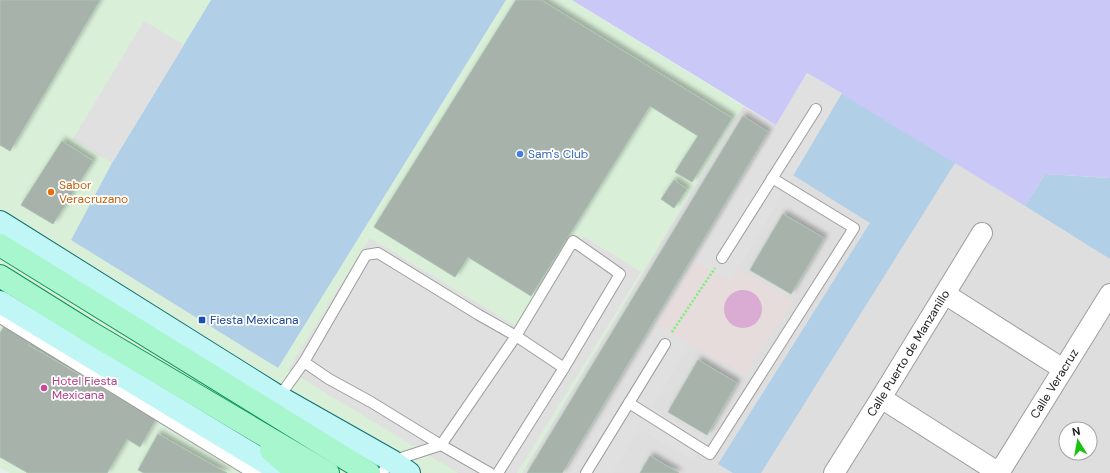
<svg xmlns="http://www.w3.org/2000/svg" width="1110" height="473" font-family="'DM Sans',sans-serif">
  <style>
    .residential { fill: #dddedd; fill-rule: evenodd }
    .commercial { fill: #d9efd8 }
    .grass { fill: #b1cfe6 }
    .park { fill: #c9c8f6 }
    .parking { fill: #e0e0e0 }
    .plaza { fill: #e6dcdc; fill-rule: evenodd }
    .water { fill: #daabd3 }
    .building { fill: #a6b2aa; stroke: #abc1b3; filter: url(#shadow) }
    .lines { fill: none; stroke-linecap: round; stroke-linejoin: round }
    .service-casing { stroke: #9d9d9d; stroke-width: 12 }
    .pedestrian-casing { stroke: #9d9d9d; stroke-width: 17 }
    .minor-casing { stroke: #9d9d9d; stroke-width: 22 }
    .secondary-casing { stroke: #0d6e72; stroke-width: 24 }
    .primary-casing { stroke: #0b925c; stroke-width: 24 }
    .path { stroke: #78f07c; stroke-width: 2.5; stroke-dasharray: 2 2; stroke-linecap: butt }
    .service { stroke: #fff; stroke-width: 10 }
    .pedestrian { stroke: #fff; stroke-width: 15 }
    .minor { stroke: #fff; stroke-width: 20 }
    .secondary { stroke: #c0f6f5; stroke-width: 22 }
    .primary { stroke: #a7f6ce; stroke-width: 22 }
    .shop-dot { fill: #3f7fe0; stroke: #fff; stroke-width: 1.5 }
    .food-dot { fill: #e8710a; stroke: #fff; stroke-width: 1.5 }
    .transit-dot { fill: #1a4fb4; stroke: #fff; stroke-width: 1.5 }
    .hotel-dot { fill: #d1479c; stroke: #fff; stroke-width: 1.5 }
    .labels { text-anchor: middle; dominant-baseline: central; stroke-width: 3.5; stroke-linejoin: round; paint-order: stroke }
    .shop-label { font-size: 12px; fill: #366cbe; stroke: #fff; text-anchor: start }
    .food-label { font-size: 12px; fill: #c56008; stroke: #fff; text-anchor: start }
    .transit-label { font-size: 12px; fill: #164399; stroke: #fff; text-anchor: start }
    .street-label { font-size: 12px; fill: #202020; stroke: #fff }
    .hotel-label { font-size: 12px; fill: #b23c85; stroke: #fff; text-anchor: start }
  </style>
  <defs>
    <filter id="shadow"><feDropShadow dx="3.5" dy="-3.5" stdDeviation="2" flood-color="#0004"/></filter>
  </defs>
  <rect width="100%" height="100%" fill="#e7f0ed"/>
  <!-- residential -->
  <path class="residential" d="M807 73 1025 206 1110 259V473H522L743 106 776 125ZM1066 429H1090V453H1066Z"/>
  <!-- commercial -->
  <path class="commercial" d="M0 0H211L112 163 71 240 278 368 506 0H572L743 106 522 473H10L0 468Z"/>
  <!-- grass -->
  <g class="grass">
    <path d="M211 0H506L278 368 71 240 112 163Z"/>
    <path d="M842 93 955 163 761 473H733L718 464 870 223 793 175Z"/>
    <path d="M1045 174 1110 178V259L1025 206Z"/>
  </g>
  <!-- park -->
  <path class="park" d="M572 0H1110V178L1045 174 1025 206 807 73 776 125Z"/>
  <!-- parking -->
  <g class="parking">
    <path d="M144 21 184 45 112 163 73 139Z"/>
    <path d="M807 73 842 93 731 281 696 261Z"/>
    <path d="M583 236 641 272 517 473H458L288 370 370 238 524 331Z"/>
    <path d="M657 325 690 344 652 408 706 439 694 461 639 429 613 473H570Z"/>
  </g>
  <!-- plaza -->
  <path class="plaza" d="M696 261 730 281 738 268 794 302 744 375 657 325ZM746 291 752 293 757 297 724 307 726 301 730 296Z"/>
  <!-- water -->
  <circle class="water" cx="743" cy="309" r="19"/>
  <!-- building -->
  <g class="building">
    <path d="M0 0H100L10 151 0 145Z"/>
    <path d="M516 0H541L732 118 692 182 675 172 698 136 650 106 531 296 468 257 455 277 374 227Z"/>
    <path d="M743 116 768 132 562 473H527Z"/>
    <path d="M62 141 93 161 53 224 21 205Z"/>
    <path d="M674 180 687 189 674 208 661 199Z"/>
    <path d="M783 214 824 238 791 294 750 270Z"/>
    <path d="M7 322 32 337 28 345 156 419 140 447 127 439 107 473H28L0 457V333Z"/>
    <path d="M698 360 737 383 707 435 668 412Z"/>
    <path d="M158 434 227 473H144L138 470Z"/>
    <path d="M650 456 679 473H640Z"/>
  </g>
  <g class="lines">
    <defs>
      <g id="service">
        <path d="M722 258 816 109"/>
        <path d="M279 397 304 362"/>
        <path d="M629 403 710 454 854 228 772 178"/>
        <path d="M382 473 392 461 441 445 516 336 573 241 620 274 564 368 516 336 479 315 378 253 366 255 304 362 329 379 371 402 441 445 490 473"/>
        <path d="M498 473 564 368"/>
        <path d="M586 473 665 344"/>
      </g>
      <path id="pedestrian" d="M0 315 257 473"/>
      <g id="minor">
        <path d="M945 294 1063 369"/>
        <path d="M881 398 999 473"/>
        <path id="s1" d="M834 473 881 398 982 233"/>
        <path id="s2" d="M999 473 1110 294"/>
      </g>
      <g id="secondary">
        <path d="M0 222 279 397 392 461 409 473"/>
        <path d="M0 302 283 473"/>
      </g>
      <g id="primary">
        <path d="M0 245 369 473"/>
        <path d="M0 276 88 331 328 473"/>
        <path d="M271 450 297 473"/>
      </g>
    </defs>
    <!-- service casing -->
    <use href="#service" class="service-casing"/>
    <!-- pedestrian casing -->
    <use href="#pedestrian" class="pedestrian-casing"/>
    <!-- minor casing -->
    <use href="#minor" class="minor-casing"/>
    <!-- secondary casing -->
    <use href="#secondary" class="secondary-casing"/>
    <!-- primary casing -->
    <use href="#primary" class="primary-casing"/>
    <!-- path -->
    <path class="path" d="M672 332 715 268"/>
    <!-- service -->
    <use href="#service" class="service"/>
    <!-- pedestrian -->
    <use href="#pedestrian" class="pedestrian"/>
    <!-- minor -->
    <use href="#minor" class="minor"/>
    <!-- secondary -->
    <use href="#secondary" class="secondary"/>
    <!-- primary -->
    <use href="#primary" class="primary"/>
  </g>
  <!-- markers -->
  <circle class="shop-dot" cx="520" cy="154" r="4"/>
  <circle class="food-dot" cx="51" cy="192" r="4"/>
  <rect class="transit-dot" x="198" y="316" width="8" height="8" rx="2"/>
  <circle class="hotel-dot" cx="44" cy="388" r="4"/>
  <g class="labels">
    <!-- shop labels -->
    <g class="shop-label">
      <text x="528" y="154">Sam's Club</text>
    </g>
    <!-- food labels -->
    <g class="food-label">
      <text x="59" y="185">Sabor<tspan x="59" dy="14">Veracruzano</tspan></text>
    </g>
    <!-- transit labels -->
    <g class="transit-label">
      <text x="210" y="320">Fiesta Mexicana</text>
    </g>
    <!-- street labels -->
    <g class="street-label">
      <text stroke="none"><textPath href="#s1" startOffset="141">Calle Puerto de Manzanillo</textPath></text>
      <text stroke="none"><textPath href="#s2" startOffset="105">Calle Veracruz</textPath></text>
    </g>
    <!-- hotel labels -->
    <g class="hotel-label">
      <text x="52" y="381">Hotel Fiesta<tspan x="52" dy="14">Mexicana</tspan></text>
    </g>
  </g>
  <!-- north arrow -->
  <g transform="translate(1078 441) rotate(349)"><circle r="19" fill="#ffffff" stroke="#a6a6a6"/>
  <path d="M0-3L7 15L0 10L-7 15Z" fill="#1bc20e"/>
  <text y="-6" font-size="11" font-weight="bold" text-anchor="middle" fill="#202020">N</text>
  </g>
</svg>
